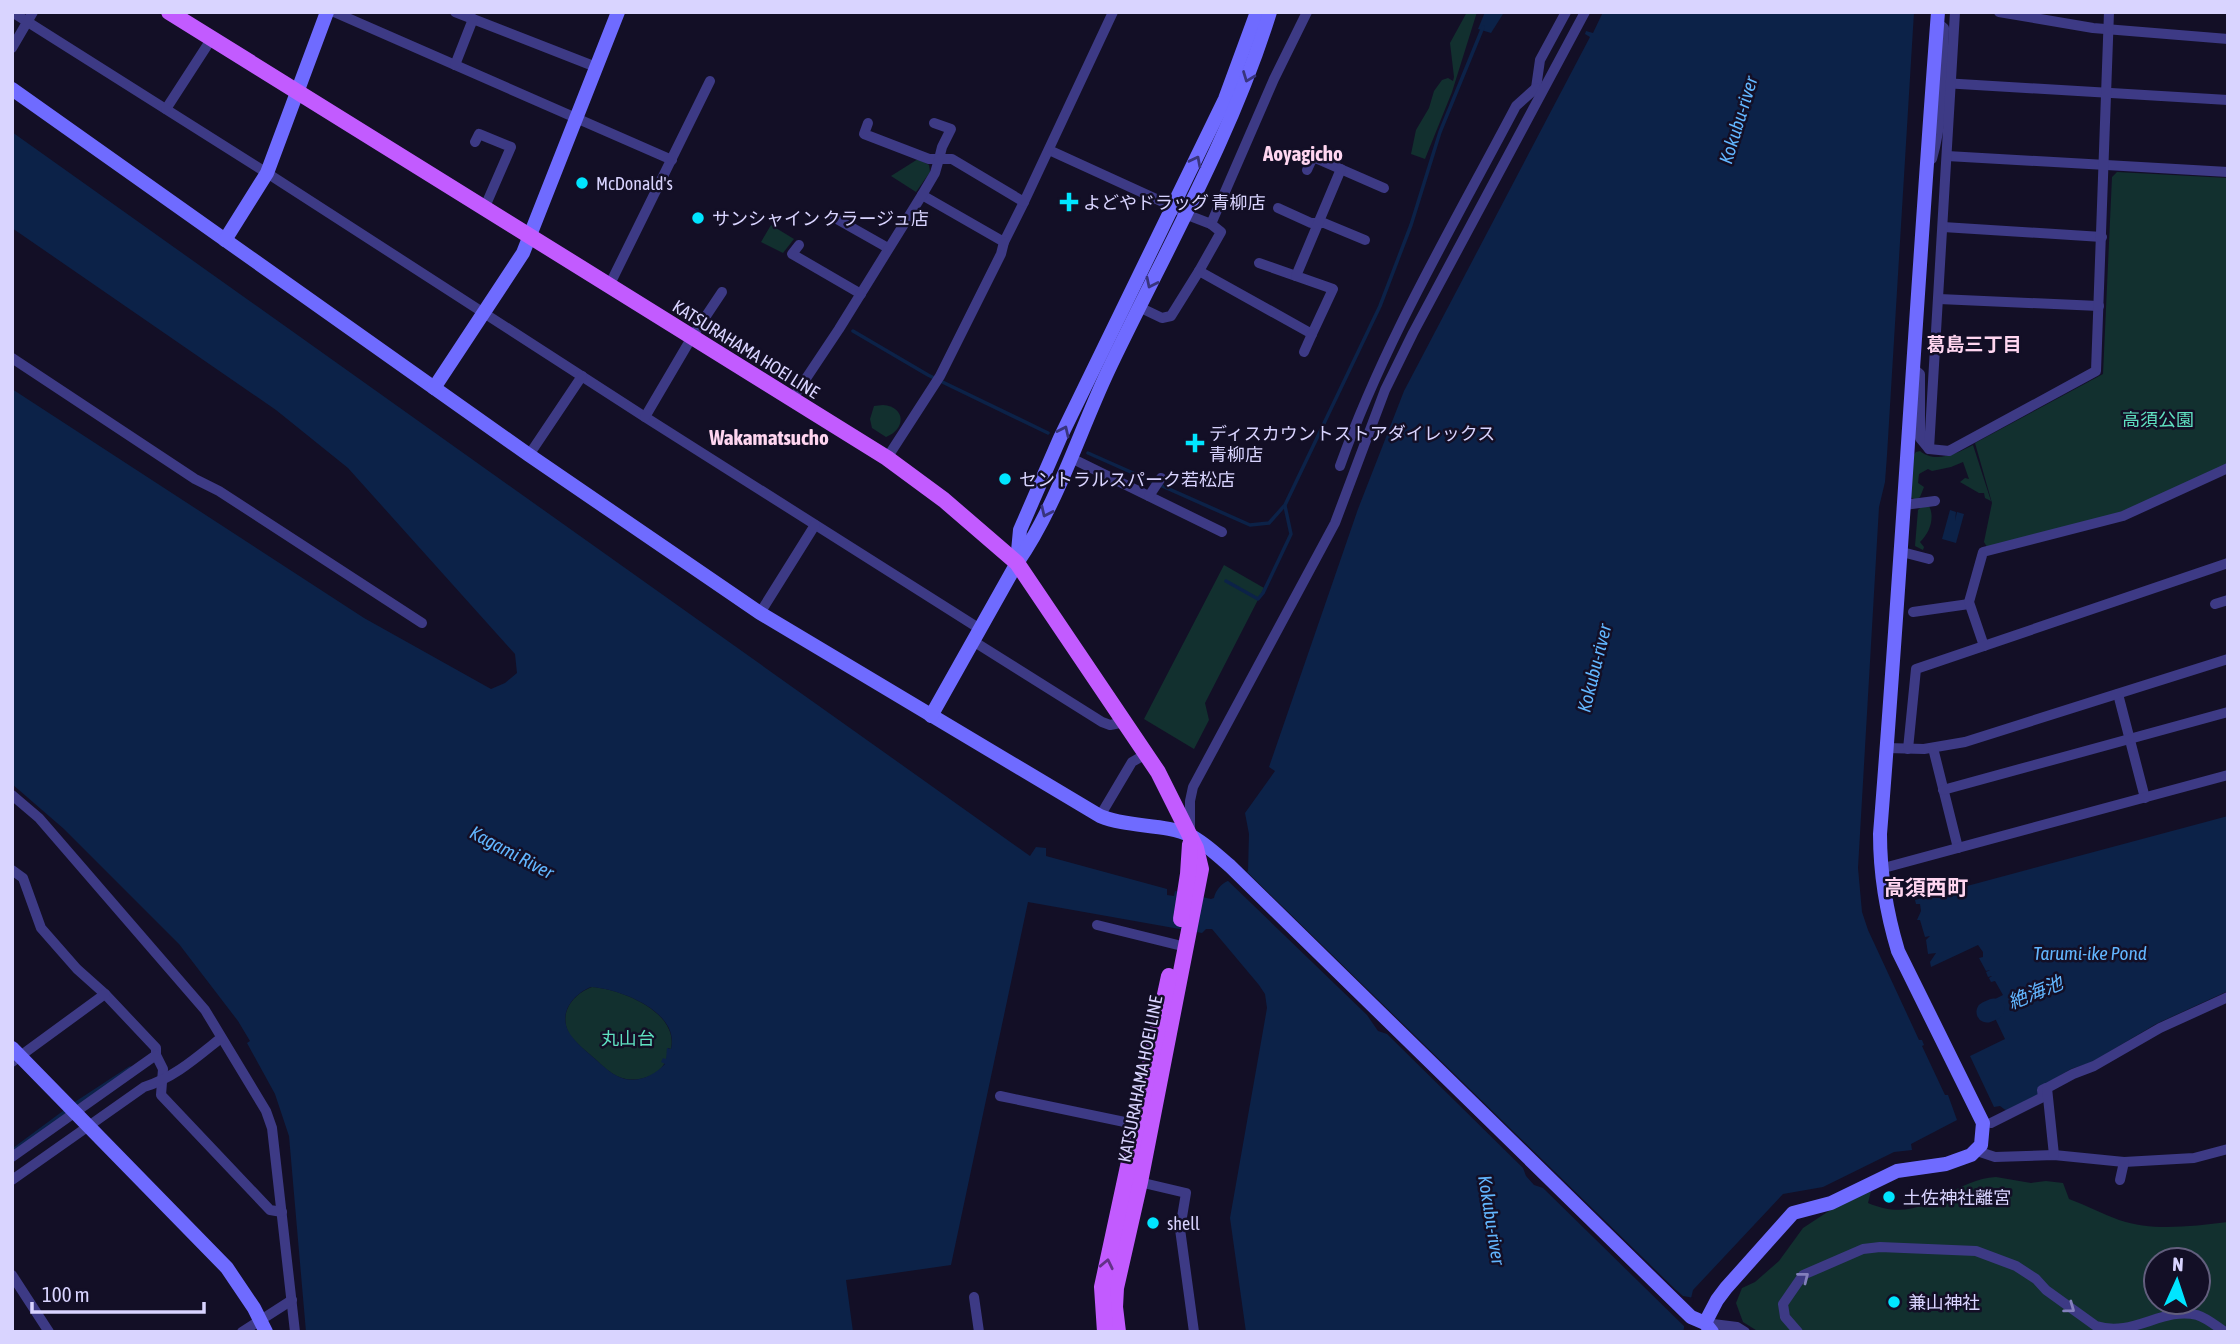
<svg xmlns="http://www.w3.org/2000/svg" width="2240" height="1344" font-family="'Asap Condensed','Noto Sans JP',sans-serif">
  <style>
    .green { fill: #12302f; fill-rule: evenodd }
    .water { fill: #0c2248; fill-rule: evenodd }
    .pier { fill: #130f26 }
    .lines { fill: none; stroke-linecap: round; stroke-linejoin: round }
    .stream { stroke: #0c2248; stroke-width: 3.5 }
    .river { stroke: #0c2248; stroke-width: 21 }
    .street { stroke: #3d3a85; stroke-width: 10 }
    .secondary { stroke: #6f6bff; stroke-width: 14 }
    .primary { stroke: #c25bff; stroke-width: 16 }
    .oneway { stroke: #38347d }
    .oneway2 { stroke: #623188 }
    .oneway3 { stroke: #837fbc }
    .poi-dot { fill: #00e5ff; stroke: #130f26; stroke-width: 2.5 }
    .labels { text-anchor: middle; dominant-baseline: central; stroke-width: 5; stroke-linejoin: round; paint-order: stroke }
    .poi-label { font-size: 18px; fill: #d9d4ff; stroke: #130f26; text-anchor: start }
    .street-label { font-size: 18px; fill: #d9d4ff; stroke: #130f26 }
    .park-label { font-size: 18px; fill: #5fe0c0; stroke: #130f26 }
    .water-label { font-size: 19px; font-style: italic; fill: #62b6ff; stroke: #130f26 }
    .neighbourhood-label { font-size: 19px; font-weight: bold; fill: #ffd6f0; stroke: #130f26 }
    .quarter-label { font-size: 21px; font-weight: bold; fill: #ffd6f0; stroke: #130f26 }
  </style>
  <rect width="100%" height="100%" fill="#130f26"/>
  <!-- green -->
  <g class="green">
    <path d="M1467 12H1477L1452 92 1425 159 1411 154 1416 130 1429 108 1434 91 1442 80 1448 78 1453 81 1454 77 1450 43Z"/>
    <path d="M918 159 929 165 930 172 916 192 891 176Z"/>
    <path d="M2117 172 2228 178V464L2120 513 1987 547 1984 542 1992 503 1975 443 2103 374 2112 177Z"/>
    <path d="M771 225 794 239 783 253 761 242Z"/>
    <path d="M883 405C906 407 906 429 886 437L872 428 870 419 874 406Z"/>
    <path d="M1973 445 1991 501 1985 498 1984 493H1979L1960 482 1965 478 1969 479 1963 462 1951 467 1932 471 1928 469 1919 474 1918 483 1924 487 1920 497 1916 500 1910 497 1912 457 1916 452 1920 451C1935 464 1958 453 1973 445Z"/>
    <path d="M1923 505 1929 506C1935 517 1930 533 1920 542L1924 547 1923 550 1915 546 1918 510Z"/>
    <path d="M1224 565 1264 588 1205 703 1209 720 1194 749 1144 719Z"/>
    <path d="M592 987C621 989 679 1012 671 1049L668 1048C668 1057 665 1066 657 1072 648 1078 637 1081 626 1079 613 1077 603 1066 594 1058 586 1051 576 1043 570 1035 557 1014 573 994 592 987Z"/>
    <path d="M1996 1177 2031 1183 2046 1181 2063 1183 2069 1199C2086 1205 2102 1214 2119 1220 2154 1232 2192 1226 2228 1222V1332H1759L1743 1322 1736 1303 1742 1288 1755 1282 1779 1261 1803 1228 1835 1207 1872 1187 1868 1203C1924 1227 1948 1180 1996 1177ZM2156 1260H2198V1302H2156Z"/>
  </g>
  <!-- water -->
  <g class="water">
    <path d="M1485 12 1503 14 1491 33 1478 29Z"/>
    <path d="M1603 12H1914L1887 455 1885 482 1879 507 1858 868 1862 912 1868 930 1919 1040H1922L1924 1045 1922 1046 1945 1095H1948L1957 1120 1911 1144 1912 1150 1894 1152 1823 1187 1783 1194 1693 1290 1683 1332H1246L1230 1218 1267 1008 1265 994 1259 985 1212 929H1206L1202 933 1028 902 951 1265 846 1280 853 1332H306L289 1136 275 1094 247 1043 250 1041 238 1021 179 944 64 829 12 784V389L364 618 491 689 505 683 517 673 515 654 348 468 276 410 12 228V132L1030 856 1036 847 1046 848V856L1167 889V895L1174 896 1175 891 1211 899 1214 898C1218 881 1234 879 1248 871L1249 834 1245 813 1275 771 1269 767 1358 509 1404 391 1590 37 1585 34 1586 31 1593 33ZM591 987C621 989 680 1012 671 1049L667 1048 666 1059 663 1058 661 1062 665 1064C655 1075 640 1082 625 1079 613 1076 603 1066 594 1058 586 1051 576 1043 570 1034 557 1014 573 994 591 987Z"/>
    <path d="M1950 510 1956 512 1955 521 1957 512 1964 514 1956 543 1942 539Z"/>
    <path d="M2228 816V991L2156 1024 2092 1062 2071 1069 2037 1089 2040 1095 2008 1112 2000 1106 1994 1107 1970 1056 2005 1039 1995 1018 1999 1012 1993 1000 2003 995 1995 981 1991 982 1989 978 1992 976 1988 977 1986 972 1990 970 1986 971 1979 958 1983 957V952L1978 945 1931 967 1930 962 1936 953 1928 954 1926 940 1930 936 1925 937 1920 920H1917L1921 911 1920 904H1916L1915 900Z"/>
  </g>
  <!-- pier -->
  <path class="pier" d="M1243 868 1676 1290 1683 1296 1694 1298 1687 1329 1543 1188 1534 1185 1526 1176 1523 1168 1387 1034 1378 1031 1367 1015 1225 878 1243 870Z"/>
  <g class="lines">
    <!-- stream -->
    <g class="stream">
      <path d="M853 331 928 375 1048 433"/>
      <path d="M1088 453 1250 525 1269 523 1285 505 1380 306 1411 225 1440 132 1483 27"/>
      <path d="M1226 581 1258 599 1263 593 1291 534 1285 506"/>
      <path d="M75 1104 130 1068"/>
      <path d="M12 1151 66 1111"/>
    </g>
    <!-- river -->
    <path class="river" d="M1987 1012 1994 1009"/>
    <!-- street -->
    <g class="street">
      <path d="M12 12 267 173 645 417 980 629"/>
      <path d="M334 12 672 160"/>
      <path d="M455 12 596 67"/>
      <path d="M1999 12 2093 28 2228 39"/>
      <path d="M12 48 33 12"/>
      <path d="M455 65 473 19"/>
      <path d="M1943 83 2228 100"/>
      <path d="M1539 90 1536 88 1540 60 1566 12"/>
      <path d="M166 109 212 38"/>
      <path d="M868 123 864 134 929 159H939L942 147 951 129 934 123"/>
      <path d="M475 142 479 134 511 147 484 209"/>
      <path d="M1049 150 1165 203 1185 214 1211 224 1274 79 1307 12"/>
      <path d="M1947 156 2228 172"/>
      <path d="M1932 159C1944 117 1943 71 1944 28L1938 23"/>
      <path d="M1307 170 1313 157 1384 188"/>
      <path d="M922 195 1004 242 1024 202"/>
      <path d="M1278 208 1311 223H1324L1365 240"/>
      <path d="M835 218 888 248"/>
      <path d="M1943 227 2102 237"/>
      <path d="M799 245 792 254 861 294"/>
      <path d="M1259 263 1296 276"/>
      <path d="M1199 271 1221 232 1211 224"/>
      <path d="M609 286 710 81"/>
      <path d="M1939 299 2099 306"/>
      <path d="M1139 307 1162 318 1171 316 1199 271 1312 334 1333 289 1296 276 1341 169"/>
      <path d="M1304 352 1312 334"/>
      <path d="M12 358 195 479 219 491 422 623"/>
      <path d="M1913 368 1920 374V438L1929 449 1949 451 2096 371 2109 12"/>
      <path d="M791 401 839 329 922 195 935 173 939 159H952L1024 202 1113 12"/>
      <path d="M645 417 692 337 722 292"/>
      <path d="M1929 449 1955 12"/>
      <path d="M529 455 582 376"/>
      <path d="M887 458 940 376 1001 254 1004 242"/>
      <path d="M1071 458 1222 532"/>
      <path d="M1340 466C1385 340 1454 224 1516 106L1536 88"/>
      <path d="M1149 496 1161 478"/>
      <path d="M1904 505 1935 501"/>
      <path d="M1902 552 1929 559"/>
      <path d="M2215 604 2228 600"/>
      <path d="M1913 612 1969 604"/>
      <path d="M760 613 815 525"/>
      <path d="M973 641 1102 722 1110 725 1125 722"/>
      <path d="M1984 646 1969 602 1983 552 2123 516 2228 468"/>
      <path d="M2118 694 2145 798"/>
      <path d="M1887 748 1924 749 1965 742 2228 659"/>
      <path d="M1933 748 1958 848"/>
      <path d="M1908 749 1916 669 2228 563"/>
      <path d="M1943 790 2228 712"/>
      <path d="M12 795 39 818 205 1010 266 1111 272 1128 295 1332"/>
      <path d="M1100 816 1132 762 1146 754"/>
      <path d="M1190 831V801L1193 787 1335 523 1385 390 1413 333 1585 12"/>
      <path d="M1880 869 2228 775"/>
      <path d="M12 870 23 878 41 928 77 969 105 994 156 1048V1055L163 1069 161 1095 270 1210 282 1212"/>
      <path d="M1097 925 1186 947"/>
      <path d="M12 1062 105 994"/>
      <path d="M1000 1096 1139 1125"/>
      <path d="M1991 1123 2043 1097 2042 1090 2046 1088"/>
      <path d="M1977 1151 1995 1157 2054 1155 2124 1162 2194 1158 2228 1149"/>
      <path d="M2054 1155 2047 1088 2073 1074 2094 1066 2160 1028 2228 997"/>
      <path d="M12 1157 156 1055"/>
      <path d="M12 1180 144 1087C174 1078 197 1057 221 1038"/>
      <path d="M2120 1180 2124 1162"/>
      <path d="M1135 1181 1186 1193 1180 1229 1194 1332"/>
      <path d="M12 1275 49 1332"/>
      <path d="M974 1297 979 1332"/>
      <path d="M1705 1323 1737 1327 1745 1332"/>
      <path d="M242 1332 292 1300"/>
      <path d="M1798 1332 1785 1317 1783 1304 1803 1275 1863 1249 1880 1247 1976 1251 2016 1266 2036 1279 2046 1290 2096 1326C2133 1338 2163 1306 2197 1315 2207 1318 2216 1326 2225 1332"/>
    </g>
    <!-- secondary -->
    <g class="secondary">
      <path d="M12 89 529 455 760 613 1100 816C1128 828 1165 823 1191 836 1205 843 1218 856 1230 866L1691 1317 1705 1323 1712 1332"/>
      <path d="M225 240 267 173 327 12"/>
      <path d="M434 388 523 253 618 12"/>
      <path d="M1017 562 1020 530 1060 438 1225 99 1257 12"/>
      <path d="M931 716 1017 563C1057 505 1078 435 1108 371 1164 253 1231 138 1270 12"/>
      <path d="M12 1048 227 1268 254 1308 266 1332"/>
      <path d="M1705 1323 1717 1300 1726 1288 1793 1213 1831 1203 1897 1171 1946 1164 1971 1155 1981 1145 1983 1123 1898 951C1886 911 1880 875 1880 834 1902 560 1917 286 1938 12"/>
    </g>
    <!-- primary -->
    <g class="primary">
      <path d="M169 12 887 458 944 500 1017 563 1158 772 1196 848 1201 869 1140 1182 1116 1288 1115 1307 1118 1332"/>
      <path d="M1181 919 1188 874 1190 844"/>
      <path d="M1105 1332 1102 1287 1169 976"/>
    </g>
  </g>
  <!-- one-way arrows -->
  <defs><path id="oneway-chevron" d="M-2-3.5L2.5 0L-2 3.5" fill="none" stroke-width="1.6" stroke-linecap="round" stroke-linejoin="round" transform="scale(1.75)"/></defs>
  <g class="oneway">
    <use href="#oneway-chevron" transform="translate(1248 77) rotate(111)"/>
    <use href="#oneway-chevron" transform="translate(1196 161) rotate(-63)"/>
    <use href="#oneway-chevron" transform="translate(1151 283) rotate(116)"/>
    <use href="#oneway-chevron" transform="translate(1064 431) rotate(-65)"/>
    <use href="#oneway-chevron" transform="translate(1046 512) rotate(115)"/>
  </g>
  <use class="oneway2" href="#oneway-chevron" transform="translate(1107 1264) rotate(-78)"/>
  <g class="oneway3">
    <use href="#oneway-chevron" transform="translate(1804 1277) rotate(-38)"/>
    <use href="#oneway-chevron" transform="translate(2070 1308) rotate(36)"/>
  </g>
  <!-- markers -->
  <g class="poi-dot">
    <circle cx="582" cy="183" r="7"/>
    <path d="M1065.5 191.5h7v7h7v7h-7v7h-7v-7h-7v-7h7z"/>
    <circle cx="698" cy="218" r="7"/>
    <path d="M1191.5 432.5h7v7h7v7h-7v7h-7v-7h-7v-7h7z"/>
    <circle cx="1005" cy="479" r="7"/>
    <circle cx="1889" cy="1197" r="7"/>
    <circle cx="1153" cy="1223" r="7"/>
    <circle cx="1894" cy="1302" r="7"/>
  </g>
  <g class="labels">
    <!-- poi labels -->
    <g class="poi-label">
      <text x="596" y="183">McDonald's</text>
      <text x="1083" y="202">よどやドラッグ 青柳店</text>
      <text x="712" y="218">サンシャイン クラージュ店</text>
      <text x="1209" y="433">ディスカウントストアダイレックス<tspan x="1209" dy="21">青柳店</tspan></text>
      <text x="1019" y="479">セントラルスパーク若松店</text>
      <text x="1903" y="1197">土佐神社離宮</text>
      <text x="1167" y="1223">shell</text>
      <text x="1908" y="1302">兼山神社</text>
    </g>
    <!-- street labels -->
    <g class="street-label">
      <text transform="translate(746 349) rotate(32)">KATSURAHAMA HOEI LINE</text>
      <text transform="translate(1140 1079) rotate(-79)">KATSURAHAMA HOEI LINE</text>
    </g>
    <!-- park labels -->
    <g class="park-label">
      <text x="2158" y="419">高須公園</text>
      <text x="628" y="1038">丸山台</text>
    </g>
    <!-- water labels -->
    <g class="water-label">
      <text transform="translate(1738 120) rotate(-73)">Kokubu-river</text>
      <text transform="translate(1594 668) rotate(-76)">Kokubu-river</text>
      <text transform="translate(512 852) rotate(28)">Kagami River</text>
      <text x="2090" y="953">Tarumi-ike Pond</text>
      <text transform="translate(2035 992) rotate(-22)">絶海池</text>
      <text transform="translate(1492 1220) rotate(81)">Kokubu-river</text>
    </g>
    <!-- neighbourhood labels -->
    <g class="neighbourhood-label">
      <text x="1974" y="344">葛島三丁目</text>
    </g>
    <!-- quarter labels -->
    <g class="quarter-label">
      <text x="1303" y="153">Aoyagicho</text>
      <text x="769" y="437">Wakamatsucho</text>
      <text x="1926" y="887">高須西町</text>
    </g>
  </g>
  <!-- border -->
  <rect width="2240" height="1344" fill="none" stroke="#d9d4ff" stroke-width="28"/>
  <!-- north arrow -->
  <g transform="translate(2177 1281) rotate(3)"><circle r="33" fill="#130f26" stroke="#625e7d" stroke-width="2"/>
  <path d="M0-5L12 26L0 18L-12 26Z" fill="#00e5ff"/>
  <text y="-10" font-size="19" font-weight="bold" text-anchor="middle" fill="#d9d4ff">N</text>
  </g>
  <!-- scale -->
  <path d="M32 1302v10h172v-10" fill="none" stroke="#d9d4ff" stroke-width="3.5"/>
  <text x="42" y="1302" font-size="21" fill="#d9d4ff" stroke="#130f26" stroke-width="5" paint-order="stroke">100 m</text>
</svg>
